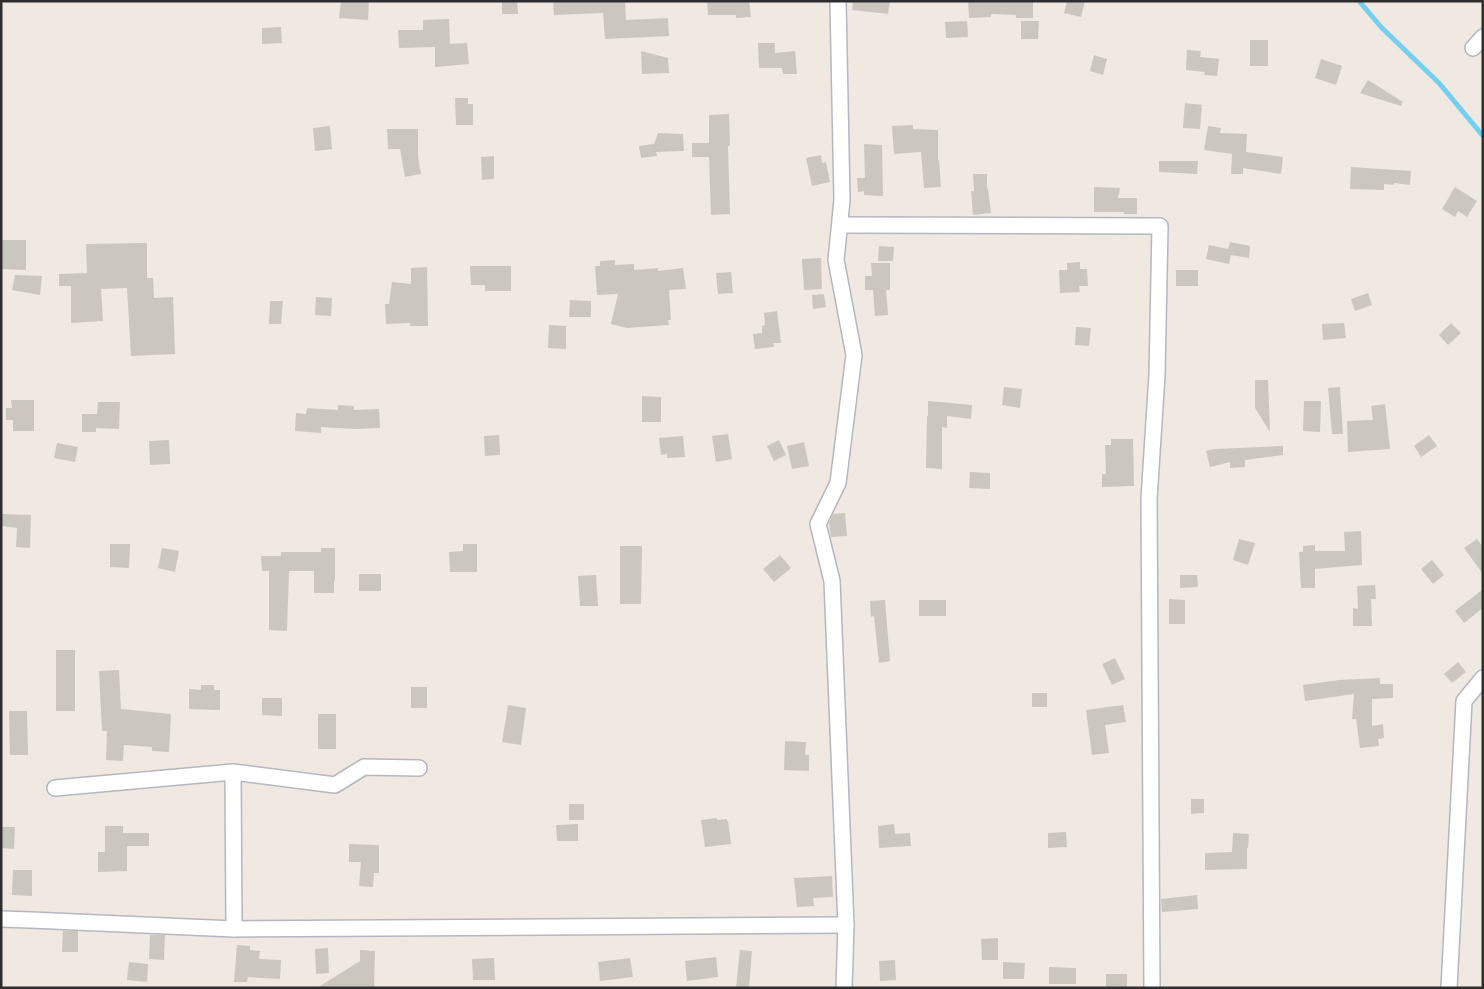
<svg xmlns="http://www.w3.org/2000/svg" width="1484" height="989" font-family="Figtree,sans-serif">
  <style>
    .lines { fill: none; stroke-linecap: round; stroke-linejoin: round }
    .stream { stroke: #75cff0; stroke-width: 5 }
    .building { fill: #cbc7bf }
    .minor-casing { stroke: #b4b7c1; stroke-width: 18 }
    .minor { stroke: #fff; stroke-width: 15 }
  </style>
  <rect width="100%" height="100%" fill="#efe9e1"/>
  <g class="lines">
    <!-- stream -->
    <path class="stream" d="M1359 1 1381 27 1439 83 1483 136"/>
  </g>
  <!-- building -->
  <g class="building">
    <path d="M341 1H369L368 20 339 18Z"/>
    <path d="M517 1 518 14H502V2Z"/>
    <path d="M553 1H625L626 20 668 18 669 36 605 39 603 13 554 15Z"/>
    <path d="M707 1H749L751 17 736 18V15H708Z"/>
    <path d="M853 1H890L888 14 852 10Z"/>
    <path d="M968 1H1033V18H1016V15L991 14V17L969 18Z"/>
    <path d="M1067 1H1085L1081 17 1064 13Z"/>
    <path d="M449 19 450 44 467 43 469 64 435 67V47L399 48 398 30H423V20Z"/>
    <path d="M967 21 968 37 946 38 945 22Z"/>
    <path d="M1021 21H1039L1038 39H1021Z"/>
    <path d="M281 27 282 43 262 44V28Z"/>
    <rect x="1250" y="40" width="18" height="26"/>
    <path d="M758 43H775V53L795 51 797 74H783L782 68H759Z"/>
    <path d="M1187 50 1201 51 1200 57 1219 59 1217 76 1204 75 1205 72 1186 70Z"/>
    <path d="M641 51 668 58 669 73 642 74Z"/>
    <path d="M1094 55 1107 59 1103 75 1090 71Z"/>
    <path d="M1321 59 1342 66 1336 85 1315 78Z"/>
    <path d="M1368 80 1403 102 1401 106 1360 93Z"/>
    <path d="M455 98H468V104H473V125H456Z"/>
    <path d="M1185 103 1202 105 1200 129 1183 128Z"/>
    <path d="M729 114 730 146H728L730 214 711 215 709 157H692V143H709V115Z"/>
    <path d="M913 125V129L938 130V160H939L941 187 924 188 921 152 894 154 892 126Z"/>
    <path d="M330 126 332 149 315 151 313 128Z"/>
    <path d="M1208 126 1221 128 1220 133 1247 134 1246 152 1283 157 1281 174 1243 168V174H1231L1232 154 1204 150Z"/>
    <path d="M387 129H418V157L421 174 405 177 400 149H388Z"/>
    <path d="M658 133 683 134 684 151 656 152 657 156 641 158 639 146 654 144Z"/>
    <path d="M864 144 882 145 883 196 864 195V191L858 192 857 178H865Z"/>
    <path d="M821 155 822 163 826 162 830 182 812 186 806 158Z"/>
    <path d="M494 156V179L482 180 481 157Z"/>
    <path d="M1159 161H1198L1197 174 1159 172Z"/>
    <path d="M1351 167 1411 171 1410 185 1394 183V185L1384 184V190L1350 189Z"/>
    <path d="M973 174H987V189H988L991 213 973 215 971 191H974Z"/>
    <path d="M1094 187 1120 188 1118 198H1137V214H1124V212H1094Z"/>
    <path d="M1455 187 1477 201 1467 217 1458 211 1455 217 1442 209Z"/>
    <path d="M1 240H26V270L1 269Z"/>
    <path d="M1230 242 1250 246 1249 258 1231 255 1229 264 1206 259 1209 245 1228 249Z"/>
    <path d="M147 243V278H153L154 298 173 297 175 354 131 356 127 288 101 289 103 321 71 323V286H59V274L87 273 86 244Z"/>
    <path d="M879 246 894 247 893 261H878Z"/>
    <path d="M821 258 822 289 804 290 802 259Z"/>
    <path d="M615 260V265L634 264V270L658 268V271L683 268 686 289 669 290 671 320H668L669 325 627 328 611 324 618 294 597 295 595 266H600V261Z"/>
    <path d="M1080 262V269H1087L1088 286H1079L1080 292 1060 293 1059 270H1067V263Z"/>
    <path d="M871 263H890V290H886L888 315 875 316 873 290H865V276H872Z"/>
    <path d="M470 266H511V291H485V285H471Z"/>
    <path d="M427 267 428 326H410V323L386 324 385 304H389L392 282 411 284V268Z"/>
    <rect x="1176" y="270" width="22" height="16"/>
    <path d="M731 272 733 293 718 294 716 273Z"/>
    <path d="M15 275 42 276 40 295 12 290Z"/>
    <path d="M1368 293 1372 305 1355 311 1351 299Z"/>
    <path d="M824 294 826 307 813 309 812 295Z"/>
    <path d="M316 297 332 298 331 316 315 315Z"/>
    <path d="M570 300 591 301V317H569Z"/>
    <path d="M270 301H283L281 324H269Z"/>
    <path d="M777 311 781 343H773L774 347 755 349 753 334 762 333V326L765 325 764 313Z"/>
    <path d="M1344 323 1346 338 1323 340 1322 324Z"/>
    <path d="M1451 323 1461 333 1448 345 1439 335Z"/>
    <path d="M549 325 566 326V349L548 348Z"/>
    <path d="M1076 327 1091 328 1089 346 1075 345Z"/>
    <path d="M1255 380H1268L1270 432 1255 408Z"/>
    <path d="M1004 387 1022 389 1020 408 1002 405Z"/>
    <path d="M1340 387 1343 434H1332L1328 388Z"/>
    <path d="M642 396 661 397V422H642Z"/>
    <path d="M11 400H34V431H13V420H6V408H12Z"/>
    <path d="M928 401 972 405 971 419 947 416V428L942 427V469L926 468 927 416H928Z"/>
    <path d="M1304 401H1321L1320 432 1303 431Z"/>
    <path d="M98 402H120L119 429 96 428V432H82V414H97Z"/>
    <path d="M1385 404 1390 449 1348 452 1347 421 1373 420 1371 406Z"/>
    <path d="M338 405 354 406V410L379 409 380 428 355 429 321 427V433L295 431 296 413 306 414 307 408 338 410Z"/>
    <path d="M728 434 732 459 716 462 712 436Z"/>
    <path d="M499 435 500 455 485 456 484 436Z"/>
    <path d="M1429 435 1437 446 1421 457 1414 446Z"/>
    <path d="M683 436 685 457 667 458V454L661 455 659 438Z"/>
    <path d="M1111 439H1133L1134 486 1102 487V474H1106L1105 445H1111Z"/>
    <path d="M169 440 170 464 150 465 149 441Z"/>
    <path d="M779 440 786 455 774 461 767 446Z"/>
    <path d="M804 442 809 466 792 469 787 446Z"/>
    <path d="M57 443 78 447 75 462 54 458Z"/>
    <path d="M1283 446V455L1245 460V467L1230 468V462L1210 467 1206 451 1214 449Z"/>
    <path d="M970 472 990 473V489L969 488Z"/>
    <path d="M845 513 847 536 831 537 829 523 833 514Z"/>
    <path d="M2 514 31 515 30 548 16 547 17 528 1 526Z"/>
    <path d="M1361 531 1362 565 1315 569V588H1301L1299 552H1303V546L1315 545V551H1345L1344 532Z"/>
    <path d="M1239 539 1255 543 1248 565 1233 560Z"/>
    <path d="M1477 539 1483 547V574L1464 548Z"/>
    <path d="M110 544H130L129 568 110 567Z"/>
    <path d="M463 544H477V572H450L449 552 463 551Z"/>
    <path d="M620 546H642L641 604H620Z"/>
    <path d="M162 548 179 551 175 572 158 568Z"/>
    <path d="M321 548H335V581H334V593H314V571H289L287 631 269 630V571H262L261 556H281V552H321Z"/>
    <path d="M780 555 791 568 774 582 763 569Z"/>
    <path d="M1432 560 1444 575 1433 584 1421 569Z"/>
    <rect x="359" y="574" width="22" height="17"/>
    <path d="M596 575 598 606H580L578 576Z"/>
    <path d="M1180 575H1197L1198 587 1180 588Z"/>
    <path d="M1375 585 1376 599H1371L1372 626H1353V608L1358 609 1357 586Z"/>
    <path d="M1483 589V608L1464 623 1455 611Z"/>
    <path d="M1169 599 1185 600V624H1169Z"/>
    <path d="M885 600 890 661 879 663 874 616 871 617 870 601Z"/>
    <rect x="919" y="600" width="27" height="16"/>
    <rect x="56" y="650" width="19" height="61"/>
    <path d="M1115 658 1125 679 1112 685 1102 664Z"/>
    <path d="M1458 662 1466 672 1452 683 1444 674Z"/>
    <path d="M119 670 121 709 171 714 169 752 152 751V747L124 745 123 761 106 760 107 731H102L99 671Z"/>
    <path d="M1380 678V684H1393V698L1372 699V726L1383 724 1384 738 1378 739 1379 746 1360 748 1356 719H1352L1354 694 1305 701 1303 685 1339 680Z"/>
    <path d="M201 685H214V690H220V710L189 709V689L201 690Z"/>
    <rect x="411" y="687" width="16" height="21"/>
    <rect x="1032" y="693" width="15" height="14"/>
    <path d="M262 698H282V716L262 715Z"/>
    <path d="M508 705 526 708 521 745 502 742Z"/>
    <path d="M1123 705 1126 722 1105 725 1109 753 1092 755 1086 710Z"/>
    <path d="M9 711H27L28 755H10Z"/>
    <rect x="318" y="714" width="18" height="35"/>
    <path d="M785 741 806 742 805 755H809V771L784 770Z"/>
    <path d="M1191 799H1204V813L1191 814Z"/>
    <rect x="569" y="804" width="15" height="16"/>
    <path d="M717 818V820L727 819V821H728L731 844 705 847 701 820Z"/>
    <path d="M578 824V841H557L556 825Z"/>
    <path d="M894 824 895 834 910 833 911 846 879 848 878 826Z"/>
    <path d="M105 826H123V833H149V846H127V871L98 872V852H105Z"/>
    <path d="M1 827H15L14 849 1 848Z"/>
    <path d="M1066 832 1067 847 1048 848V833Z"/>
    <path d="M1233 833 1249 834 1248 848H1247V869L1205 870V853L1232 852Z"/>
    <path d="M349 844 379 845V873H374L373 887 359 886 361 862H349Z"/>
    <path d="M13 870H32V896L12 895Z"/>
    <path d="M832 876 833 897 813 898 814 906 797 907 794 878Z"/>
    <path d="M1197 895 1198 909 1162 912 1161 899Z"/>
    <path d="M63 931H78V952H62Z"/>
    <path d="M150 935H165L164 960 149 959Z"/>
    <path d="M998 938V960H982L981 939Z"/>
    <path d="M237 945 250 946V950L260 951 259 959 281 960 280 979 248 977 247 982H234Z"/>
    <path d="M328 948 329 973 316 974 315 949Z"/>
    <path d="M360 950 375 951 374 988H317L360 961Z"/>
    <path d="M740 950 752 951 749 988H736Z"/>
    <path d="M716 957 718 977 687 981 685 961Z"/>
    <path d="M494 958 495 980H473L472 959Z"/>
    <path d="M630 958 633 977 600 981 598 962Z"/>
    <path d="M895 960 896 980 880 981 879 961Z"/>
    <path d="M129 962 148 964 147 982 127 980Z"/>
    <path d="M1003 962 1025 963 1024 979H1003Z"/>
    <path d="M1049 967 1076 968V984H1049Z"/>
    <rect x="1106" y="974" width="21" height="13"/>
  </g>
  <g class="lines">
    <defs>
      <g id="minor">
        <path d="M838 1 842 200 836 260 854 355 838 483 818 524 832 581 846 925 844 988"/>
        <path d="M1473 48 1483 37"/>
        <path d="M840 225 1160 226 1157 375 1149 499 1152 988"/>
        <path d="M233 772 234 929"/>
        <path d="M55 788 233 772 335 785 364 767 419 768"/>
        <path d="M1 919 31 920 234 929 846 925"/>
        <path d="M1449 988 1464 701 1483 678"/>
      </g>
    </defs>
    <!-- minor casing -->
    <use href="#minor" class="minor-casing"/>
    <!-- minor -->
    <use href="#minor" class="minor"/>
  </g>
  <!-- border -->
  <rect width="1484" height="989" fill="none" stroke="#2e2e2e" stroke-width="5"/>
</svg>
